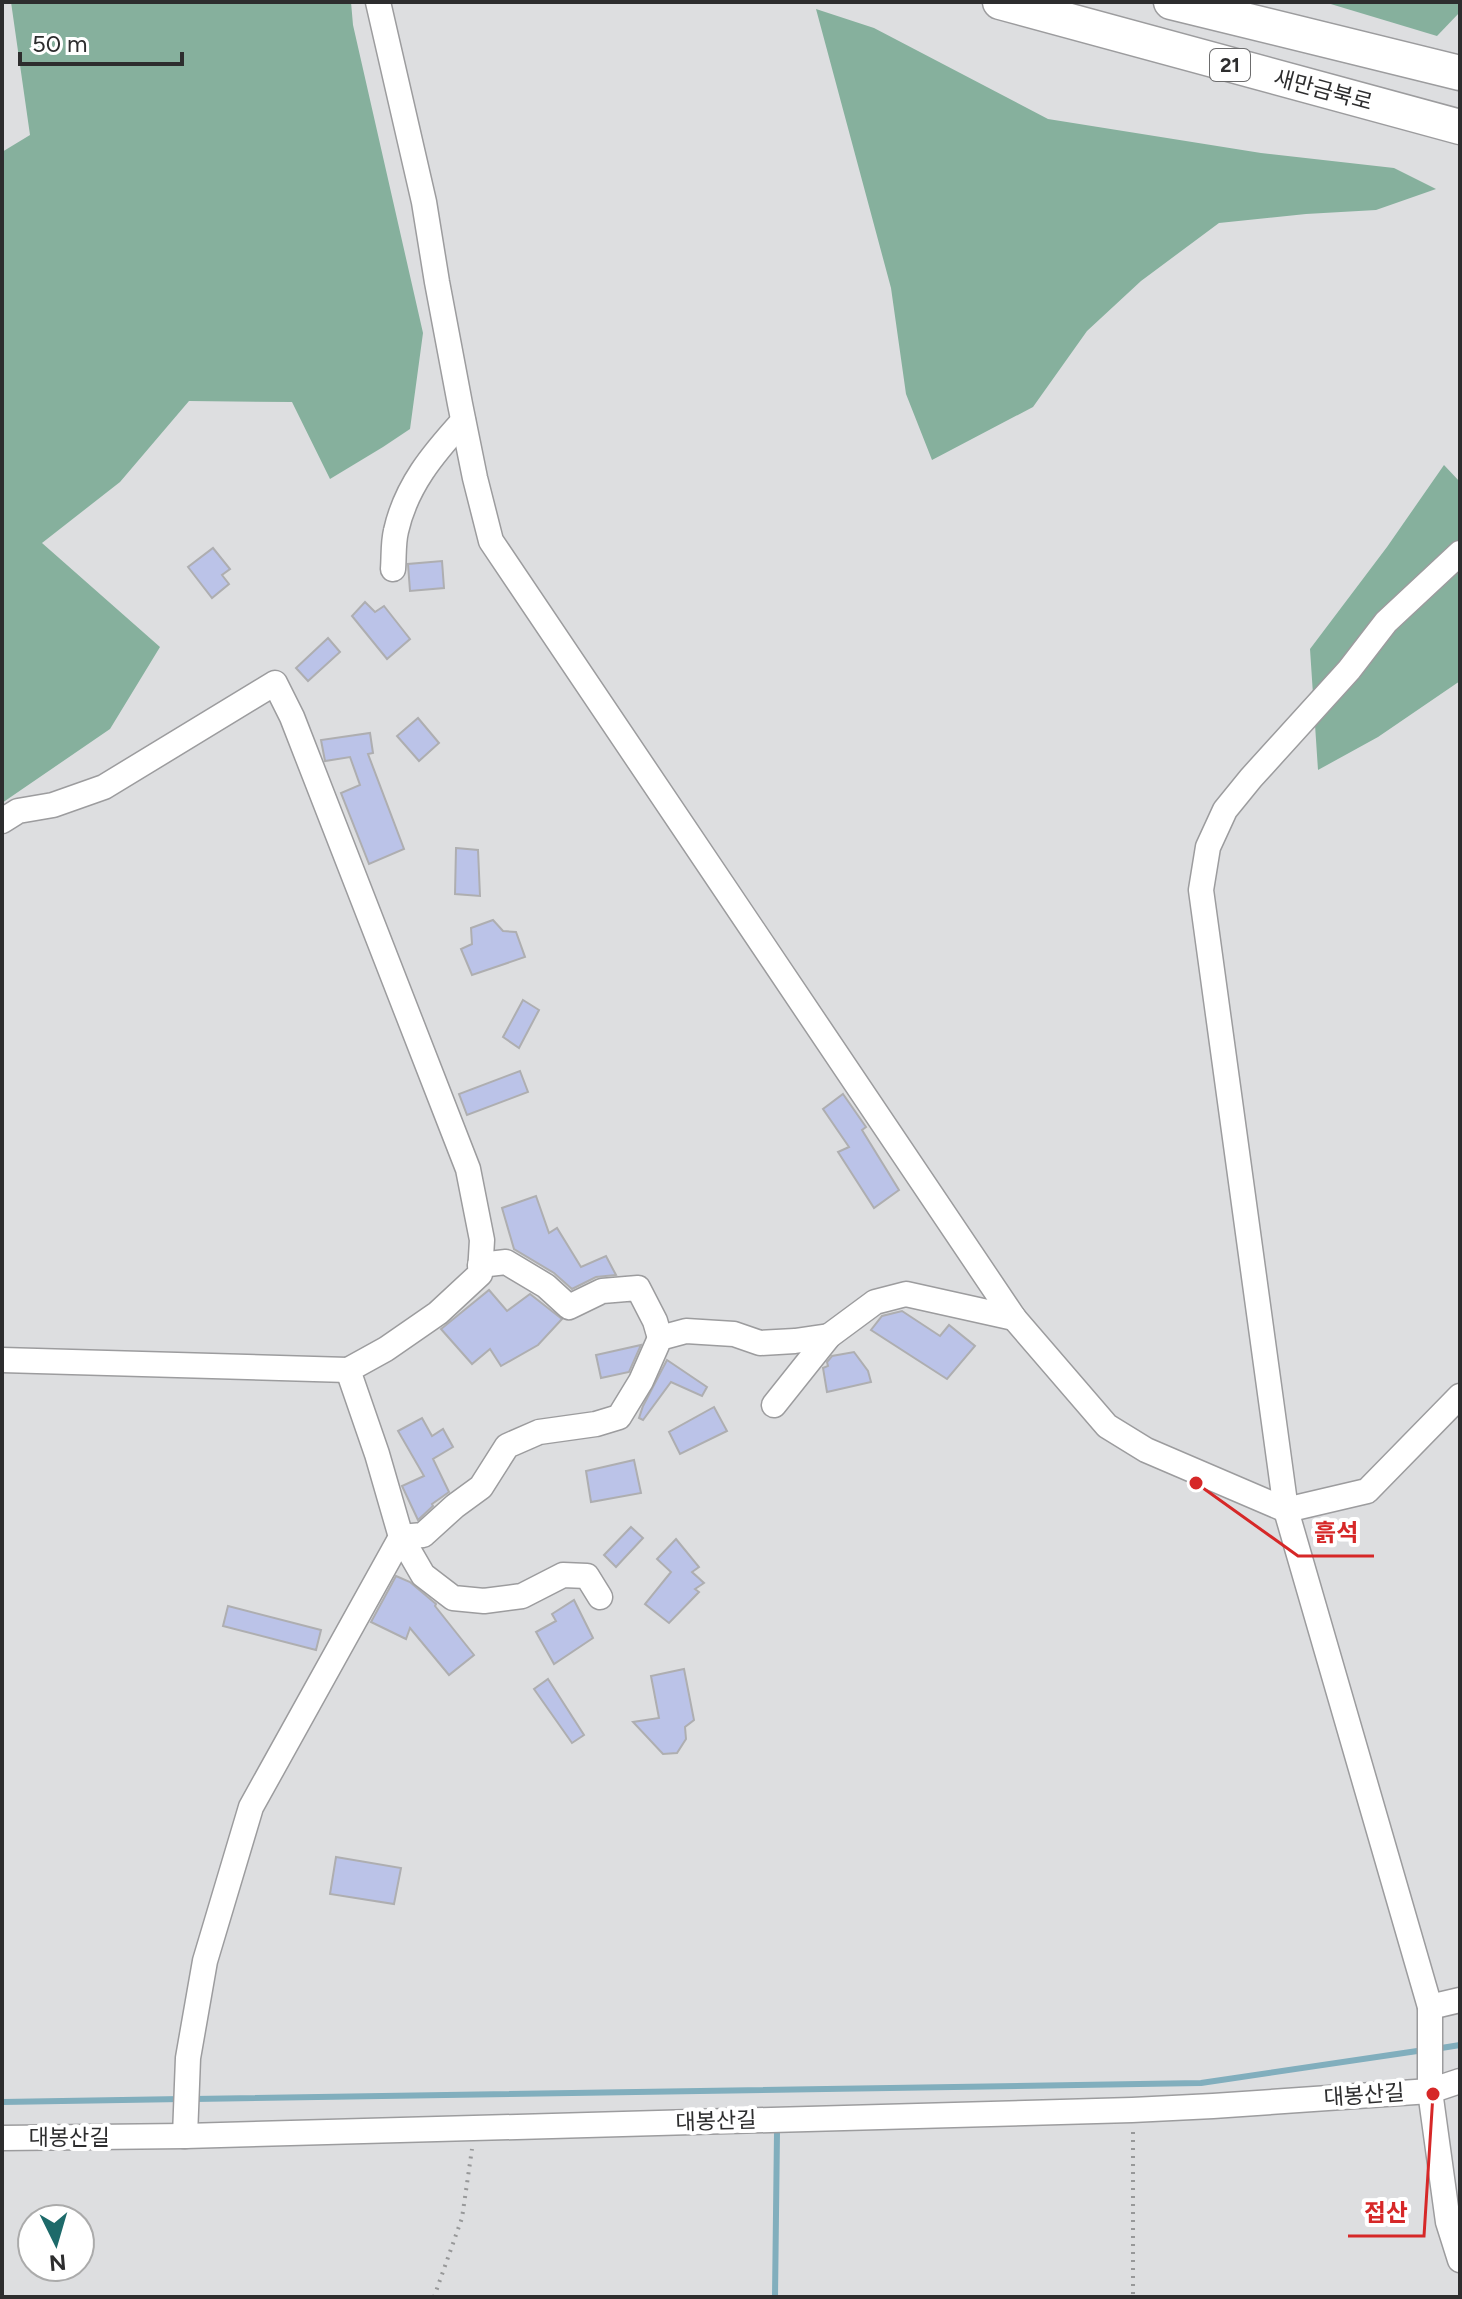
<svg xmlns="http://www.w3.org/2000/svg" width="1462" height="2299" font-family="Figtree,'Noto Sans KR',sans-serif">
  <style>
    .forest { fill: #86b09d }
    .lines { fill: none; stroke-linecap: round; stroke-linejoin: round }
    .stream { stroke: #81aebd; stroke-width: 6 }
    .building { fill: #bbc3e8; stroke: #aeaeb0; stroke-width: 2 }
    .minor-casing { stroke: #9c9c9e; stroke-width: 27 }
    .highway-casing { stroke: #9c9c9e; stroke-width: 37 }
    .path { stroke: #979899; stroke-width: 4; stroke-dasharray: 2 6; stroke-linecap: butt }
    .minor { stroke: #fff; stroke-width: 24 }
    .highway { stroke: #fff; stroke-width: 34 }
    .labels { text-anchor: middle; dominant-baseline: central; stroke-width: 8; stroke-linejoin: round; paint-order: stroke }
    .shield { fill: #fff; stroke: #6c6c6d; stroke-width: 2 }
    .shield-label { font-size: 20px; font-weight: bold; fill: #2d2d2e }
    .street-label { font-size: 22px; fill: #2d2d2e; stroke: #fff }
    .leader { fill: none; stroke: #d62828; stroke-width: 3 }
    .callout-dot { fill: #d62828; stroke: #fff; stroke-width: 3 }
    .callout-label { font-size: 24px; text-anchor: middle; font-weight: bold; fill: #d62828; stroke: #fff; stroke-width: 8; stroke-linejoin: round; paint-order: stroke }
  </style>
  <rect width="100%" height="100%" fill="#dddee0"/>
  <!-- forest -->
  <g class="forest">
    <path d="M11 2H351L353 25 423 333 410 429 383 447 330 479 292 402 189 401 120 482 42 543 160 647 110 729 2 803V152L30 135Z"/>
    <path d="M1324 2H1460V12L1437 36Z"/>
    <path d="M816 9 874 28 1048 119 1261 153 1394 168 1436 189 1376 210 1306 214 1219 223 1141 281 1087 331 1033 407 932 460 906 394 891 288Z"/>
    <path d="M1444 465 1460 482V681L1378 737 1318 770 1310 649 1387 547Z"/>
  </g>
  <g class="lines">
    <!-- stream -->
    <g class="stream">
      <path d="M1435 2049 1460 2045"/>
      <path d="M194 2099 1201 2083 1424 2050"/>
      <path d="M2 2102 182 2099"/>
      <path d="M775 2297 777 2132"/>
    </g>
  </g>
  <!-- building -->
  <g class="building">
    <path d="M213 548 230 569 222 575 229 584 212 598 188 567Z"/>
    <path d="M442 561 444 588 410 591 408 564Z"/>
    <path d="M365 602 375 612 384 606 410 639 387 659 352 616Z"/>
    <path d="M328 638 340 652 308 681 296 668Z"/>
    <path d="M418 718 439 743 419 761 397 736Z"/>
    <path d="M370 733 373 753 368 754 404 849 369 864 341 793 360 785 350 757 325 761 321 740Z"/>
    <path d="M456 848 478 850 480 896 455 894Z"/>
    <path d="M493 920 503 931 516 932 525 957 472 975 461 949 472 944 471 928Z"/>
    <path d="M523 1000 539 1010 519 1048 503 1037Z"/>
    <path d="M520 1071 528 1092 467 1115 459 1094Z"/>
    <path d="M843 1094 866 1127 862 1130 899 1190 874 1208 838 1152 849 1147 823 1109Z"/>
    <path d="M536 1196 549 1233 557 1228 581 1267 606 1256 616 1275 596 1277 572 1289 554 1273 514 1249 502 1208Z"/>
    <path d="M489 1290 507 1311 530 1294 562 1319 538 1345 501 1366 490 1349 472 1364 441 1329Z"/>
    <path d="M902 1311 940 1336 949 1325 975 1346 947 1379 871 1330 882 1316Z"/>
    <path d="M641 1345 629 1372 601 1378 596 1355Z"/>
    <path d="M854 1352 868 1371 871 1382 827 1392 823 1368 828 1366 827 1362 832 1356Z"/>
    <path d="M667 1360 707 1387 702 1396 671 1382 643 1420 639 1418 643 1406Z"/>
    <path d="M714 1407 727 1431 680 1454 669 1432Z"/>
    <path d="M422 1418 432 1436 443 1429 453 1447 433 1459 449 1492 432 1504 433 1506 418 1520 402 1486 424 1476 398 1431Z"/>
    <path d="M634 1460 641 1493 591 1502 586 1471Z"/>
    <path d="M631 1527 643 1538 616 1567 604 1555Z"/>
    <path d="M676 1539 699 1567 692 1572 704 1583 695 1589 699 1592 669 1623 645 1604 671 1572 657 1559Z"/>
    <path d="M396 1576 410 1582 436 1604 435 1606 474 1655 449 1675 410 1628 406 1639 371 1622Z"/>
    <path d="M574 1600 593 1638 554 1664 536 1632 556 1621 552 1614Z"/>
    <path d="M228 1606 321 1630 316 1650 223 1626Z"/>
    <path d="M684 1669 694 1720 685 1727 686 1739 677 1753 663 1754 633 1722 659 1718 651 1676Z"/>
    <path d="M548 1679 584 1735 572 1743 534 1689Z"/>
    <path d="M336 1857 401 1868 394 1904 330 1894Z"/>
  </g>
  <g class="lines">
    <defs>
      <g id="minor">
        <path d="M378 2 424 202 437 282 460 404 475 478 491 541 1014 1318 1107 1426 1146 1450 1286 1510 1367 1491 1460 1396"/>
        <path d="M1460 553 1386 622 1349 670 1251 778 1225 810 1208 847 1201 890 1286 1510 1430 2007V2091L1448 2222 1460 2260"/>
        <path d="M393 569C394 557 393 543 396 531 406 486 433 454 463 421"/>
        <path d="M2 821 18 811 53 805 104 787 275 683 292 717 468 1169 482 1240 480 1274 438 1313 386 1349 348 1370 377 1454 401 1537 423 1575 453 1598 484 1601 522 1596 563 1575 587 1576 600 1597"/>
        <path d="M480 1265 506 1262 546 1286 569 1307 602 1291 638 1288 655 1321 660 1338"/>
        <path d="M2 1360 348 1370"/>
        <path d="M774 1405 829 1336 875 1302 906 1294 1014 1318"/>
        <path d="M1430 2007 1460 2000"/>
        <path d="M185 2136 188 2058 205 1961 251 1807 401 1537 423 1535 455 1506 481 1487 507 1446 539 1432 596 1424 619 1417 641 1381 660 1338 686 1331 734 1334 760 1343 795 1341 829 1336"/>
        <path d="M2 2138 185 2136 1132 2110 1213 2106 1430 2091 1460 2081"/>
      </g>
      <g id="highway">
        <path d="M1000 2 1460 127"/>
        <path d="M1171 2 1460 73"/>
      </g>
    </defs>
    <!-- minor casing -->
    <use href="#minor" class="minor-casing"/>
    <!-- highway casing -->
    <use href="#highway" class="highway-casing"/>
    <!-- path -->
    <g class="path">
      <path d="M1133 2132V2297"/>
      <path d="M434 2297 462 2218 472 2149"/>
    </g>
    <!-- minor -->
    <use href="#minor" class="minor"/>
    <!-- highway -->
    <use href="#highway" class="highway"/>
  </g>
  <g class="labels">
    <!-- shield labels -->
    <rect class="shield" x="1210" y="49" width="40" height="32" rx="6"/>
    <g class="shield-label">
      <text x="1230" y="65">21</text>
    </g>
    <!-- street labels -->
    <g class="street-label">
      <text transform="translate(1323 90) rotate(15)">새만금북로</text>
      <text transform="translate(1364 2095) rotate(-4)">대봉산길</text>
      <text transform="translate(716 2121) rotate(-2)">대봉산길</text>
      <text x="69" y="2137">대봉산길</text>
    </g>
  </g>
  <!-- callouts -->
  <path class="leader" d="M1196 1483L1298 1556H1374M1433 2094L1424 2236H1348"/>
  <g class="callout-dot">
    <circle cx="1196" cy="1483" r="8"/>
    <circle cx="1433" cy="2094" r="8"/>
  </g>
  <g class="callout-label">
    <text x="1336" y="1541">흙석</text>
    <text x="1386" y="2221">접산</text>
  </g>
  <!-- border -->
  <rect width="1462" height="2299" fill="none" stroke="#2d2d2e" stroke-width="8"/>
  <!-- north arrow -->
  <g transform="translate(56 2243) rotate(175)"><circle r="38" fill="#ffffff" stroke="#ababab" stroke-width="2"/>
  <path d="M0-6L14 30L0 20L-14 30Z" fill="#1d6a6a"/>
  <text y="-12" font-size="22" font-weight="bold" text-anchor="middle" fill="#2d2d2e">N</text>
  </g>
  <!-- scale -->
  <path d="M20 52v12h162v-12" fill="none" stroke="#2d2d2e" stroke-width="4"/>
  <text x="32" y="52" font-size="24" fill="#2d2d2e" stroke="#ffffff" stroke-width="6" paint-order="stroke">50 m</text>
</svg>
